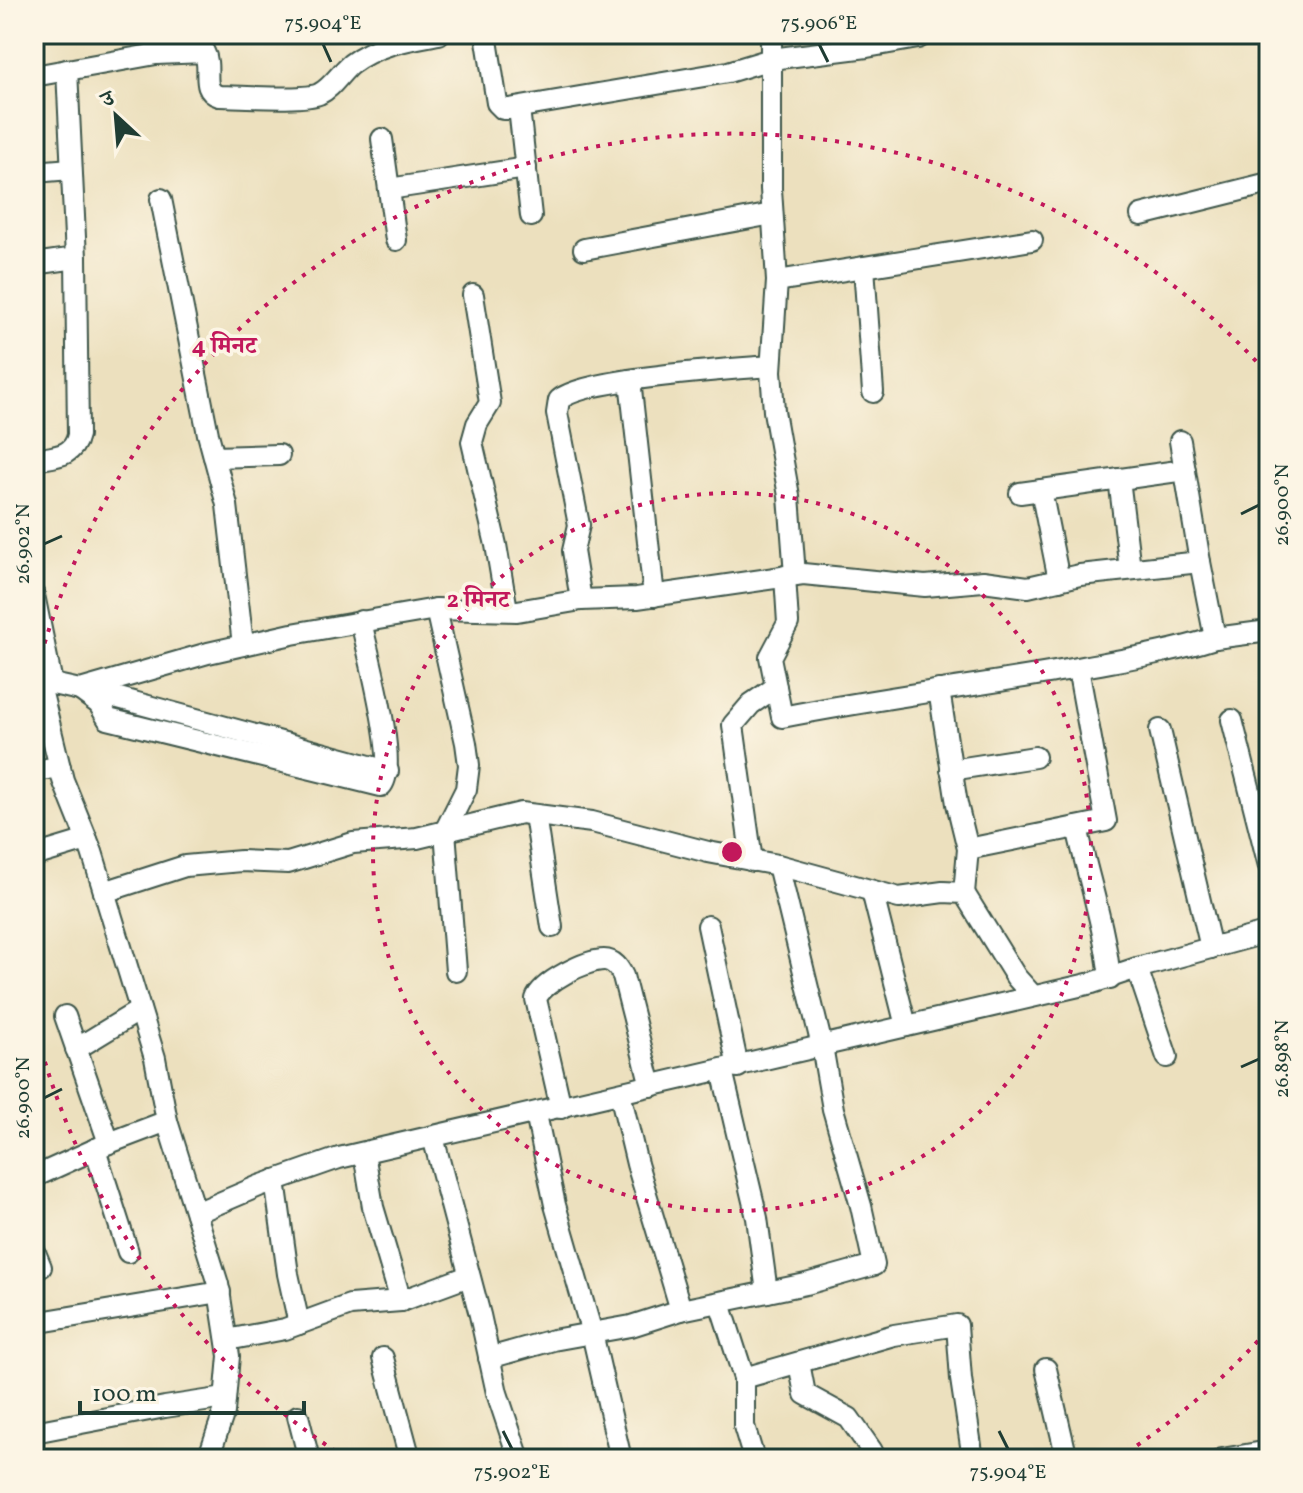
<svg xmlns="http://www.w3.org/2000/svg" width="1303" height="1493" font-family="Vollkorn,'Noto Serif Devanagari',serif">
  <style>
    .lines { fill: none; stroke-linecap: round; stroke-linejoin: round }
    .minor-casing { stroke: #3e5549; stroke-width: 24 }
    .minor { stroke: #fff; stroke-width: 20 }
    .ticks { fill: none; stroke: #1f3d34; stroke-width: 3 }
    .ring { fill: none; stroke: #c2185b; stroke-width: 4; stroke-dasharray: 4 8 }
    .centre { fill: #c2185b; stroke: #fcf5e5; stroke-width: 4 }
    .ring-label { font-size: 24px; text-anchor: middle; font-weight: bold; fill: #c2185b; stroke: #fcf5e5; stroke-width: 7; stroke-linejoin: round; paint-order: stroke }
    .neatline { fill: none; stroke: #1f3d34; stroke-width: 3 }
    .ticks-label { font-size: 20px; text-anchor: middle; fill: #1f3d34 }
  </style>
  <rect width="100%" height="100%" fill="#fcf5e5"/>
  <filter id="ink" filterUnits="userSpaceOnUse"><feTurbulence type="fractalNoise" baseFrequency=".0125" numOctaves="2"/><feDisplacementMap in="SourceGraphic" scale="16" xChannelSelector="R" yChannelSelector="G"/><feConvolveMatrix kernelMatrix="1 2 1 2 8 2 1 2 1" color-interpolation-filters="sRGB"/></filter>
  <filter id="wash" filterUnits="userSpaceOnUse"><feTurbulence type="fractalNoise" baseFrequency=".006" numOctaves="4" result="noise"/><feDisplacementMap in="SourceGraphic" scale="32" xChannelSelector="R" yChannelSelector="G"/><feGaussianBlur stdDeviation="1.8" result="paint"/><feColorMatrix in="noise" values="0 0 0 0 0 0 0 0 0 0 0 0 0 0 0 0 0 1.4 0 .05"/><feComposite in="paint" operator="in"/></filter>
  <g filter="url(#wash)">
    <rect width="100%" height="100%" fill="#ece0be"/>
  </g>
  <g filter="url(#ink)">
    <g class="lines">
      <defs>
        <g id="minor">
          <path d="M486 34 497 103 503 109H509L728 72 771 59 867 47 918 38 925 34"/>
          <path d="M771 34V189L777 281 771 371 774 411 789 496 795 575"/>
          <path d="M156 54 204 52C213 68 199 90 219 96 241 96 302 101 319 94 332 88 340 73 351 64 378 44 407 40 439 34"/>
          <path d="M34 76 156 54 155 34"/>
          <path d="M519 108 531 216"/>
          <path d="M382 139 396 240"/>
          <path d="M34 172 71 169"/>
          <path d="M389 189 526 168"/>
          <path d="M161 199 208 434 227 505 243 645"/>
          <path d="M1141 215 1269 183"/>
          <path d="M584 249 772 214"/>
          <path d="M34 264 76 258"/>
          <path d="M864 267 873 392"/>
          <path d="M777 281 1032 240"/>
          <path d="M473 295 490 403 477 424 472 442 496 545 507 610"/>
          <path d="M630 380 654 596"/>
          <path d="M1180 441 1200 562"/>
          <path d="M214 457 279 455"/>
          <path d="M34 460C54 456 73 458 78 435L76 258 67 70"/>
          <path d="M1119 479 1130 569"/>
          <path d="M1041 490 1059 580"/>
          <path d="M1020 493 1185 470"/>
          <path d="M785 576 788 623 770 657 782 717C879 698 975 686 1072 669 1120 660 1168 653 1215 638"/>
          <path d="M34 595 52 683"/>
          <path d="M581 600 573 551 579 525 557 413 559 400C583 378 733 369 771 366"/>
          <path d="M436 609 466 743 469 765 466 789 445 831 456 971"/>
          <path d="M34 680 80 690 208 653 292 634 436 609 517 611 581 600 637 598 803 574 925 586 983 581 1028 587 1080 575 1200 562 1215 638 1269 631"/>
          <path d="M39 681 63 780 92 852 155 1058 167 1121 218 1284 229 1356 224 1412 208 1459"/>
          <path d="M80 690 99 704 108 719 381 786C400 767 367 651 361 621"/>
          <path d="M939 690 957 804 968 849 964 893"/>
          <path d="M99 704 115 697 388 771"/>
          <path d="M1232 720 1269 866"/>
          <path d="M1160 730 1211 948"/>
          <path d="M951 770 1035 757"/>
          <path d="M34 771 60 767"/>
          <path d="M535 815 552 927"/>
          <path d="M1077 827C1088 878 1105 927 1110 979"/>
          <path d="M968 849 1106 821 1078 668"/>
          <path d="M34 856 87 840"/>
          <path d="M752 861 733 725 751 704 776 687"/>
          <path d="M872 891 906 1026"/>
          <path d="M104 892 185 866 241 861 288 863 353 843 417 838 521 813 592 822 708 852 778 865 899 898 943 892 964 893 1016 977 1033 996"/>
          <path d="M708 926 738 1067"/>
          <path d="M1137 968 1167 1057"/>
          <path d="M65 1016 109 1143"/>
          <path d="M76 1049 140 1010"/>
          <path d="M722 1070 757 1218 767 1292"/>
          <path d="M620 1093 637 1164 681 1310"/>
          <path d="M561 1108 536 999C542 982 586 960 604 960 614 960 619 968 623 976L651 1086"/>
          <path d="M536 1114 555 1205 592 1333 621 1459"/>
          <path d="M433 1137 480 1315 497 1393 519 1459"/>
          <path d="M95 1149 128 1252"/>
          <path d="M364 1153 373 1207 401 1301"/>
          <path d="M34 1177 109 1143 167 1121"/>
          <path d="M275 1180 288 1274 299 1324"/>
          <path d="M196 1213 259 1186 339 1158 1092 983 1137 968 1269 932"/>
          <path d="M34 1250 41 1267"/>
          <path d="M720 1303 744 1378"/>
          <path d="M34 1323 220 1292"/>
          <path d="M227 1340 285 1329 350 1305 401 1301 469 1276"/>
          <path d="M383 1358 410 1459"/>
          <path d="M489 1358 553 1340 631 1326 681 1310 806 1284 874 1265 861 1206 833 1109 822 1046 778 865"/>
          <path d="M799 1363 805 1394 849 1418 872 1451V1459"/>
          <path d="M1046 1369 1067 1459"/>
          <path d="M298 1416 309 1459"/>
          <path d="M34 1432 165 1407 225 1398"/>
          <path d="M754 1459 744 1426V1378L894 1335 957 1325 961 1379 973 1459"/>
          <path d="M1222 1459 1269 1451"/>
        </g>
      </defs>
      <!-- minor casing -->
      <use href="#minor" class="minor-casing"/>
      <!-- minor -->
      <use href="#minor" class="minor"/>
    </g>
  </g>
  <!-- ticks -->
  <path class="ticks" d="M323 44 331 62M819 44 828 62M1241 514 1259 505M44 544 62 536M1241 1067 1259 1059M44 1098 62 1089M503 1431 512 1449M999 1431 1008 1449"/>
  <!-- distance rings -->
  <g class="ring">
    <circle cx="732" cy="852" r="359"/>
    <path d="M1266 1332A718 718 0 0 1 1118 1458M346 1458A718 718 0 0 1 35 1026M35 678A718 718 0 0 1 1266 372"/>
  </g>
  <circle cx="732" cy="852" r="12" class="centre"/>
  <g class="ring-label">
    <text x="224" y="353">4 मिनट</text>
    <text x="478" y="607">2 मिनट</text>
  </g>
  <!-- margin -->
  <rect width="1303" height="1493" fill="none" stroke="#fcf5e5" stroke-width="88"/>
  <!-- north arrow -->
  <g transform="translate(116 116) rotate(334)" stroke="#fcf5e5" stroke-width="6" paint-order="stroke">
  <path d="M0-6L14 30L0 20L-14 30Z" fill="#1f3d34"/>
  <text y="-12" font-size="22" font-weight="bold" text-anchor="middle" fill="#1f3d34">उ</text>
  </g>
  <!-- scale -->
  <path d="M80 1401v12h224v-12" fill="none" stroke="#1f3d34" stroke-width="4"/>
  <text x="92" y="1401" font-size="24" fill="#1f3d34" stroke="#fcf5e5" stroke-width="6" paint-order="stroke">100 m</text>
  <rect x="44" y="44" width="1215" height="1405" class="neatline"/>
  <g class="ticks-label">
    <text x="323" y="29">75.904°E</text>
    <text x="819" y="29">75.906°E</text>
    <text transform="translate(1281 505) rotate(-90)" y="7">26.900°N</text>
    <text transform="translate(22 544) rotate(-90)" y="7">26.902°N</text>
    <text transform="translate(1281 1059) rotate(-90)" y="7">26.898°N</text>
    <text transform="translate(22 1098) rotate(-90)" y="7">26.900°N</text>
    <text x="512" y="1478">75.902°E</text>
    <text x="1008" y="1478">75.904°E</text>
  </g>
</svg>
